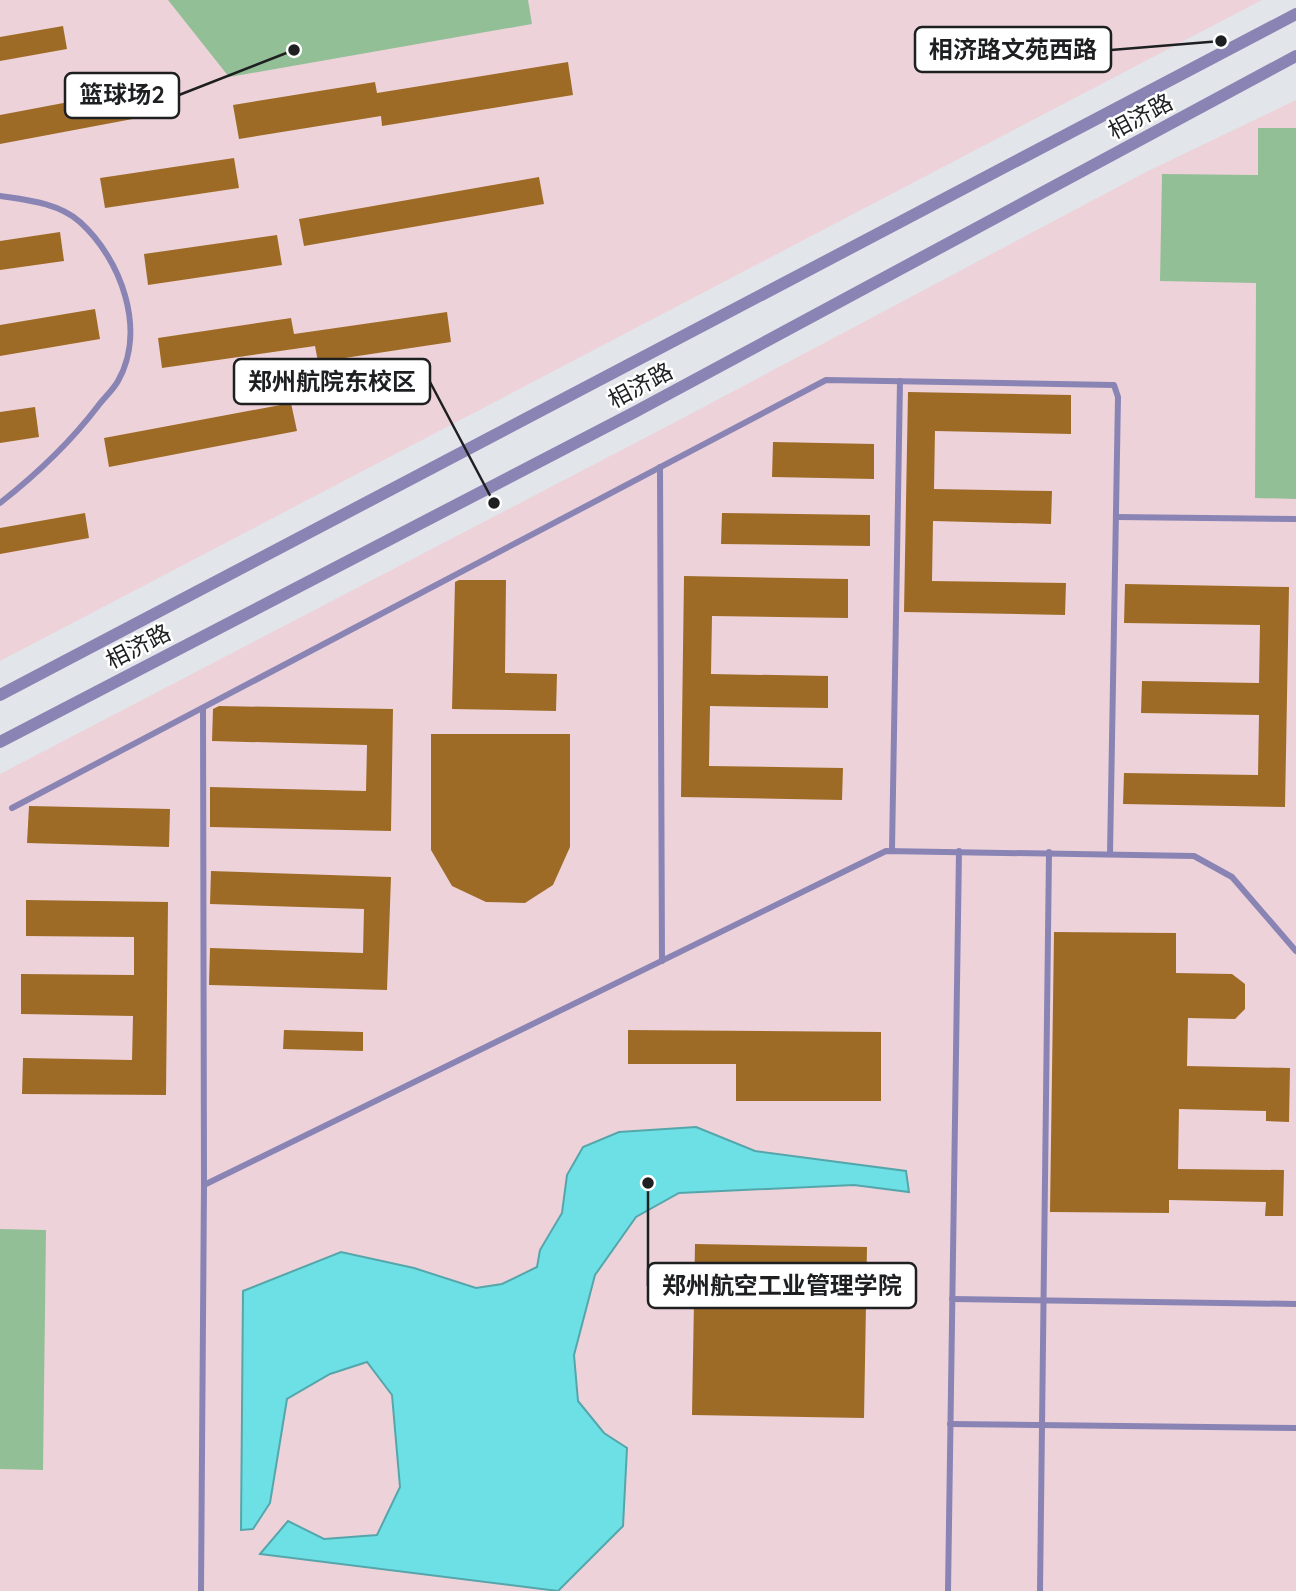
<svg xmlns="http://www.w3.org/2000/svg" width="1296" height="1591" font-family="Quicksand,'Noto Sans SC',sans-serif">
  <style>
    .education { fill: #edd3d9 }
    .green { fill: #93bf97 }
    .water { fill: #6de0e6; stroke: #55a6ab; stroke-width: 2 }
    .building { fill: #9e6b27 }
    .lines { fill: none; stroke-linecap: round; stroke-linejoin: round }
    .service { stroke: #8a84b5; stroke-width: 6 }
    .minor { stroke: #8a84b5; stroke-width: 12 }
    .labels { text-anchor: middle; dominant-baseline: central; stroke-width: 5; stroke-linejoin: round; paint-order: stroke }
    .street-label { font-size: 23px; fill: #1e1f21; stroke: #fff }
    .leader { fill: none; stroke: #1e1f21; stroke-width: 2.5 }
    .callout-dot { fill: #1e1f21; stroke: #fff; stroke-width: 2.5 }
    .callout { fill: #fff; stroke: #1e1f21; stroke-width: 2.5 }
    .callout-label { font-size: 24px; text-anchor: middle; font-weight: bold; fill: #1e1f21 }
  </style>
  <rect width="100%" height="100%" fill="#e2e5ea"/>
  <!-- education -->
  <g class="education">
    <path d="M0 0H1262L0 661Z"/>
    <path d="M1296 100V1591H0V774L681 419 1146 172Z"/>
  </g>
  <!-- green -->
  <g class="green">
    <path d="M168 0H528L532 24 229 77Z"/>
    <path d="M1258 128H1296V499L1255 498 1256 283 1160 281 1162 174 1258 175Z"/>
    <path d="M0 1229 46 1230 43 1470 0 1469Z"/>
  </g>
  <!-- water -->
  <path class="water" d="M696 1127 755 1151 906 1171 909 1192 854 1185 679 1193 636 1217 595 1275 574 1355 578 1401 604 1433 627 1448 623 1526 558 1591 260 1554 288 1521 324 1539 377 1535 400 1487 392 1395 367 1362 330 1374 287 1399 270 1503 253 1529 241 1530 243 1291 341 1252 414 1268 476 1288 502 1284 537 1267 540 1250 562 1213 567 1175 583 1147 619 1132Z"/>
  <!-- building -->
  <g class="building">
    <path d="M63 26 67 49 0 61V37Z"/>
    <path d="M568 62 573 95 382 126 381 116 239 139 233 105 375 82 377 93Z"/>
    <path d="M169 83 175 111 0 144V115Z"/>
    <path d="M234 158 239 188 105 208 100 178Z"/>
    <path d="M539 177 544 204 304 246 299 219Z"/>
    <path d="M60 232 64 261 0 270V241Z"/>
    <path d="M277 235 282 265 148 285 144 254Z"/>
    <path d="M95 309 100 339 0 356V325Z"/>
    <path d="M447 312 451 342 318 362 315 346 162 368 158 338 291 318 294 334Z"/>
    <path d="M908 392 1071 395V434L935 431 934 489 1052 491 1051 524 933 521 932 581 1066 583 1065 615 904 612Z"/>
    <path d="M291 403 297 431 109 467 104 438Z"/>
    <path d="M35 407 39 437 0 443V412Z"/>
    <path d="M773 442 874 444V479L772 477Z"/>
    <path d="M85 513 89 538 0 554V528Z"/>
    <path d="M722 513 870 515V546L721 544Z"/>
    <path d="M684 576 848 579V618L712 616 711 674 828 676V708L710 706 709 766 843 768 842 800 681 797Z"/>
    <path d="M459 580H506L505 673 557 674 556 711 452 709 455 582Z"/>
    <path d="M1125 584 1289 587 1285 807 1123 804 1124 773 1258 775 1259 715 1141 713 1142 681 1259 683 1260 625 1124 623Z"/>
    <path d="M219 706 393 709 391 831 210 827V787L366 791 367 745 212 741 213 709Z"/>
    <path d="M431 734H570V847L553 885 525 903 486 902 452 886 431 850Z"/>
    <path d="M29 806 170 809 169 847 27 843Z"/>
    <path d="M211 871 391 877 387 990 209 985 210 948 363 953 364 909 210 904Z"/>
    <path d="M26 900 168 902 166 1095 22 1094 23 1058 132 1060 133 1016 21 1014V974L134 975V937L26 936Z"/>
    <path d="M1054 932 1176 933V973L1232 974 1245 984V1009L1235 1019 1188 1018 1187 1066 1290 1068 1289 1122 1266 1121V1111L1179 1109 1178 1169 1284 1170 1283 1216H1265L1266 1202 1169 1200V1213L1050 1212Z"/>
    <path d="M284 1030 363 1032V1051L283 1049Z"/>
    <path d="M628 1030 881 1032V1101H736V1064H628Z"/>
    <path d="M695 1244 867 1247 864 1418 692 1415Z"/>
  </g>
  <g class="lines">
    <!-- service -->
    <g class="service">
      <path d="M0 196C27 200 59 203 80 222 121 259 147 330 118 381 113 390 104 398 98 406 69 444 37 474 0 503"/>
      <path d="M660 467 662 961"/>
      <path d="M1116 517 1296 519"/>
      <path d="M203 708 204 1185"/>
      <path d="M12 808 826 380 1114 385 1118 397 1110 854"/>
      <path d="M892 850 900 381"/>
      <path d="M952 1299 1296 1304"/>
      <path d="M950 1424 1296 1428"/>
      <path d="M201 1591 204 1185 886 851 1194 856 1232 877 1296 951"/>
      <path d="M948 1591 959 851"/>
      <path d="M1040 1591 1049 852"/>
    </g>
    <!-- minor -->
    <g class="minor">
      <path d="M0 695 1296 14"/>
      <path d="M0 742 633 413 1296 56"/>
    </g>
  </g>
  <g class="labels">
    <!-- street labels -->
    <g class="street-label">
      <text transform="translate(1140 116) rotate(-28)">相济路</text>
      <text transform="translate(640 385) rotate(-28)">相济路</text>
      <text transform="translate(138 646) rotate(-27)">相济路</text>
    </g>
  </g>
  <!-- callouts -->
  <path class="leader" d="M1221 41L1111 50M294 50L179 95M494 503L430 382M648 1183L648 1286"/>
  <g class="callout-dot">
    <circle cx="1221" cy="41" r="7"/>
    <circle cx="294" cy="50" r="7"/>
    <circle cx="494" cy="503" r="7"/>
    <circle cx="648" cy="1183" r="7"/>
  </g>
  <g class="callout">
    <rect x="915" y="27" width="196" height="45" rx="7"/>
    <rect x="65" y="73" width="114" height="45" rx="7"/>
    <rect x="234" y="359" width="196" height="45" rx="7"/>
    <rect x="648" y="1263" width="268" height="45" rx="7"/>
  </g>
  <g class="callout-label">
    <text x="1013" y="58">相济路文苑西路</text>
    <text x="122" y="103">篮球场2</text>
    <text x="332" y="390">郑州航院东校区</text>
    <text x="782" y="1294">郑州航空工业管理学院</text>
  </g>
</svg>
